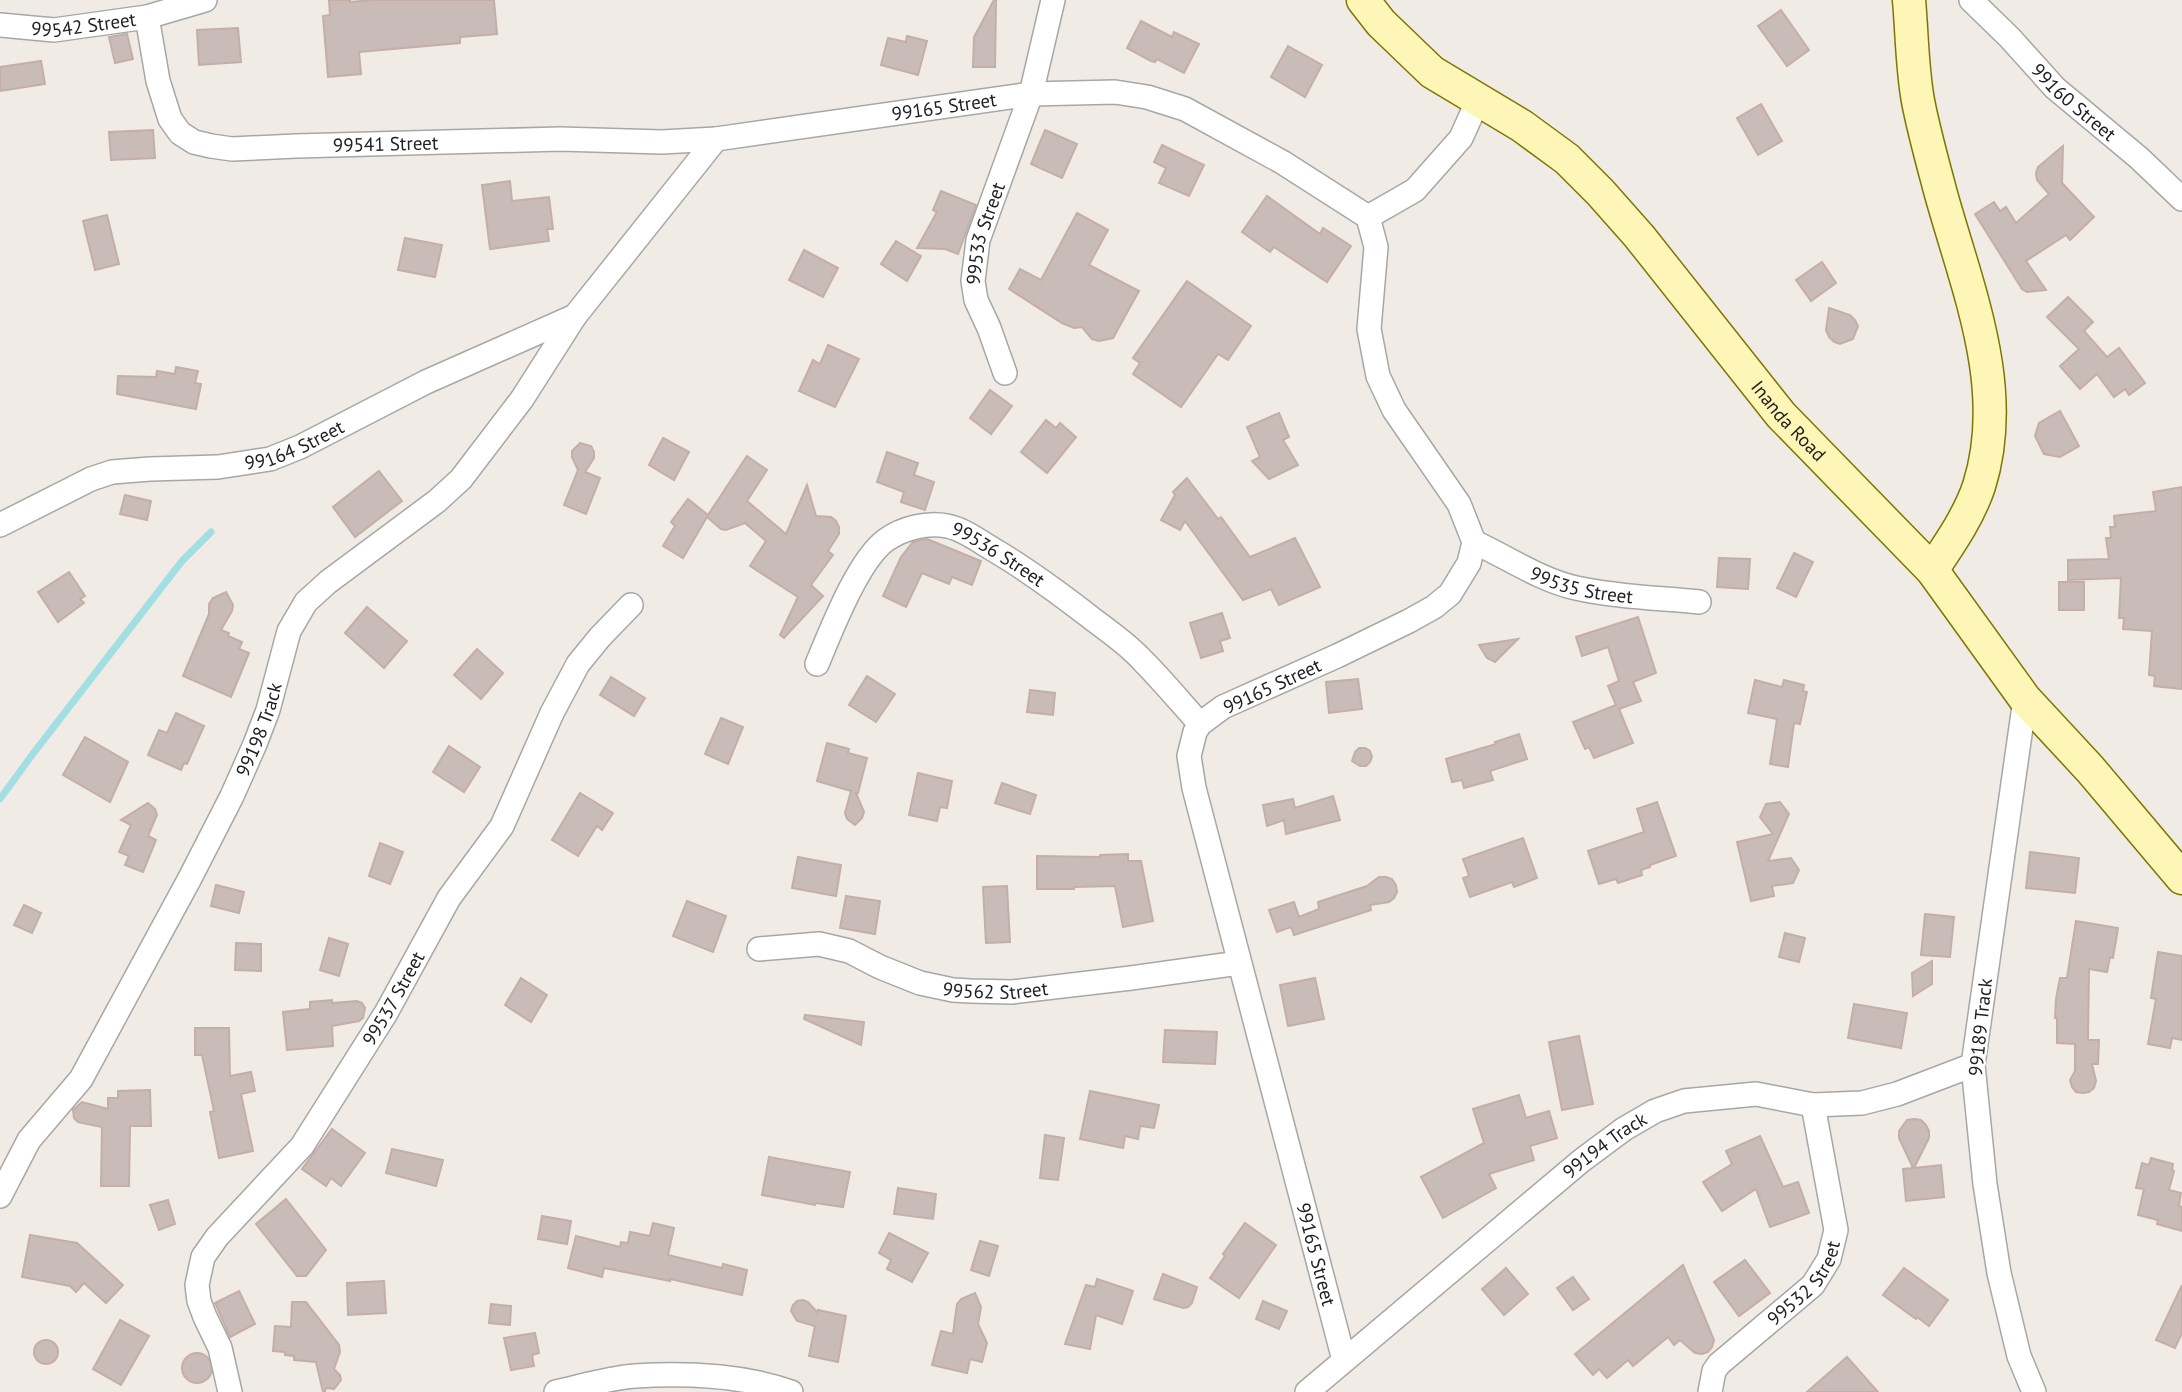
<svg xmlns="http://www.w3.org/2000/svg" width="2182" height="1392" font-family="'PT Sans',sans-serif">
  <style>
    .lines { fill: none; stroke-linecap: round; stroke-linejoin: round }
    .stream { stroke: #a3dee2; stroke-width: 7 }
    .building { fill: #c9bcb8; stroke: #c4aea6; stroke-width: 2 }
    .street-casing { stroke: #a7a7a7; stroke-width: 26 }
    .secondary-casing { stroke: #7e7600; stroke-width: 35 }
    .street { stroke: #fff; stroke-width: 23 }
    .secondary { stroke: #fef6b6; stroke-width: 32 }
    .labels { text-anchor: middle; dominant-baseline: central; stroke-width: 5; stroke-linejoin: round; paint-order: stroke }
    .street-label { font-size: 19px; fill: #202020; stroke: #fff }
  </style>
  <rect width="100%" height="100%" fill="#f1ebe5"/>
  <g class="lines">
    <!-- stream -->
    <path class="stream" d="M0 799 32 755 182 561 211 532"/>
  </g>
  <!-- building -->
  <g class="building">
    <path d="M329 0H350V2L373 0H494L497 34 460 37V43L359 52 361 74 328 77 323 16 330 15Z"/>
    <path d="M994 0H996L995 67H973L974 37Z"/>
    <path d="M1781 10 1809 50 1787 66 1758 26Z"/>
    <path d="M1141 21 1172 37 1174 32 1199 44 1184 73 1157 59 1155 62 1151 61 1127 48Z"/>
    <path d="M238 28 241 62 199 65 197 30Z"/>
    <path d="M127 34 133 59 115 63 109 37Z"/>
    <path d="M907 36 927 41 918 75 881 65 888 38 906 42Z"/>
    <path d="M1288 46 1322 65 1305 97 1271 77Z"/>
    <path d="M41 61 45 84 0 91V67Z"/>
    <path d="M1761 104 1782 141 1758 155 1737 118Z"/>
    <path d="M153 130 155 158 111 160 109 132Z"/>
    <path d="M1045 130 1077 144 1062 178 1031 164Z"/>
    <path d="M1162 145 1204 165 1189 196 1159 183 1166 168 1154 162Z"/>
    <path d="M2063 146 2062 183 2094 217 2070 240 2066 235 2026 261 2046 290 2027 292 2022 289 1975 214 1994 202 2000 211 2006 207 2016 223 2049 194 2037 180 2036 173 2038 167Z"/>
    <path d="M510 181 512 201 549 197 553 229H547L549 241 490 249 482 185Z"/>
    <path d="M941 191 976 205 958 254 945 249 917 248 937 212 933 210Z"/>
    <path d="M1267 196 1320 234 1323 228 1351 246 1327 282 1274 247 1270 252 1242 232Z"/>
    <path d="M1077 213 1108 230 1089 265 1139 291 1113 338 1099 341 1092 339 1082 327 1074 328 1062 323 1009 289 1020 269 1041 280Z"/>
    <path d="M107 215 119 264 95 270 83 221Z"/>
    <path d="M405 238 442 245 435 277 398 270Z"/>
    <path d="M896 241 921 256 907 281 881 264Z"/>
    <path d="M804 250 838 268 823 297 789 280Z"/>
    <path d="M1822 262 1836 283 1811 301 1796 280Z"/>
    <path d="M1187 281 1251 326 1228 360 1218 354 1181 407 1133 374 1140 363 1133 358Z"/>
    <path d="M2068 297 2093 322 2084 331 2107 357 2119 348 2145 383 2129 395 2125 389 2114 397 2097 374 2080 389 2060 366 2079 349 2047 317Z"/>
    <path d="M1829 308 1850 315 1855 320 1858 326 1853 339 1840 344 1834 342 1829 337 1826 330Z"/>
    <path d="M828 345 859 359 835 407 799 391 813 360 820 364Z"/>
    <path d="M176 367 198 371 195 383 201 384 196 409 117 394 118 376 156 377 157 371 175 374Z"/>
    <path d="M990 390 1012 406 991 434 970 418Z"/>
    <path d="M2060 411 2079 446 2060 457 2044 454 2035 436 2039 423Z"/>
    <path d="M1279 413 1289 437 1283 440 1298 465 1269 479 1252 461 1260 457 1247 427Z"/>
    <path d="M1046 420 1056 428 1060 423 1076 437 1047 473 1021 452Z"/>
    <path d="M663 438 689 452 674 480 649 465Z"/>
    <path d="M580 443 591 446 594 452V458L585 472 600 478 586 514 564 505 578 470 572 457V451Z"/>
    <path d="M887 452 918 463 914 475 934 482 925 510 901 502 904 492 877 482Z"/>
    <path d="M747 456 767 470 747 501 786 534 807 485 816 516 831 517 836 521 839 527V534L828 551 833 555 811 585 823 596 784 638 780 635 798 597 750 566 766 541 745 523 726 530 721 529 707 517 683 558 663 546 675 526 671 522 688 499 708 515Z"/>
    <path d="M379 471 402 501 355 537 333 507Z"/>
    <path d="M1187 478 1218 519 1221 517 1250 557 1295 538 1320 587 1279 605 1271 589 1243 600 1185 521 1180 530 1161 520 1175 495 1173 492Z"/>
    <path d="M2182 487V689L2154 686 2155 676 2149 675 2152 631 2123 629 2124 618H2119L2121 578 2068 580V560L2109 559 2106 538H2111L2110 527H2115L2114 516 2156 511 2153 492Z"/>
    <path d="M125 495 151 501 147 520 120 514Z"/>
    <path d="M927 539 981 561 972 585 952 577 949 584 922 573 906 607 883 596 901 557 913 542Z"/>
    <path d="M1794 553 1813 562 1796 597 1777 588Z"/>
    <path d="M1719 558 1750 559 1748 589 1717 587Z"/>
    <path d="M69 572 85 596 80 599 84 603 58 622 38 592Z"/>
    <rect x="2059" y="582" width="25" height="28"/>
    <path d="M226 592 233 605 232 611 221 630 229 633 228 636 242 642 239 649 249 653 231 697 183 676 209 614V604L213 598Z"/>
    <path d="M367 607 407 641 384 668 345 633Z"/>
    <path d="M1222 613 1230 638 1220 641 1223 651 1201 658 1190 623Z"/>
    <path d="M1638 617 1656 673 1633 682 1641 701 1619 709 1633 743 1594 758 1589 747 1585 749 1573 722 1616 705 1608 686 1619 681 1608 647 1582 656 1576 637Z"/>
    <path d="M1518 639 1495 662 1487 658 1479 645Z"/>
    <path d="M477 649 503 673 481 699 454 675Z"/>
    <path d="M867 676 895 694 876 722 849 705Z"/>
    <path d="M611 677 645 698 634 716 600 695Z"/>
    <path d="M1358 679 1362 709 1329 713 1326 682Z"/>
    <path d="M1755 680 1782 687 1784 680 1804 685 1803 691 1807 692 1800 724 1794 723 1788 767 1770 764 1777 719 1748 713Z"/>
    <path d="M1030 690 1055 693 1053 715 1027 712Z"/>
    <path d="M176 713 204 726 187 764 184 763 181 770 148 755 159 730 167 733Z"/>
    <path d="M721 718 743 727 728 764 705 754Z"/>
    <path d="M1519 734 1527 759 1490 771 1493 780 1464 788 1462 780 1452 782 1446 759 1496 744 1495 742Z"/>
    <path d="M85 737 128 762 110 802 63 775Z"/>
    <path d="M827 743 849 749 848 753 867 758 858 793H856L864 812 862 818 855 825 847 819 845 813 851 791 817 781Z"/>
    <path d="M449 746 480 767 464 792 433 772Z"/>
    <path d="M1359 748H1365L1370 751 1372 757 1370 762 1366 766H1360L1352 761 1355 752Z"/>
    <path d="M918 773 952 781 947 808 940 807 937 821 909 815Z"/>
    <path d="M1002 783 1036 795 1030 814 995 803Z"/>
    <path d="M580 793 613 813 602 830 597 826 578 856 552 840Z"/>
    <path d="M1333 796 1340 820 1286 834 1284 820 1267 826 1263 805 1293 799 1295 808Z"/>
    <path d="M1657 802 1676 856 1650 865V867L1641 870 1642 875 1618 883 1616 879 1599 884 1588 851 1644 832 1637 809Z"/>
    <path d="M1780 802 1789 814 1768 861 1791 858 1799 870 1793 883 1772 886 1774 896 1751 901 1737 842 1773 834 1760 817 1766 804Z"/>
    <path d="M148 803 155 809 157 815 148 836 156 840 143 872 125 865 129 856 119 852 131 825 121 820Z"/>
    <path d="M1523 838 1537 878 1514 887 1512 882 1470 897 1463 878 1469 876 1463 859Z"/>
    <path d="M380 843 403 852 390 884 369 876Z"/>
    <path d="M2030 852 2079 858 2075 893 2026 888Z"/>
    <path d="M1128 854V861H1141L1153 921 1123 927 1115 886 1074 887V889H1037V856L1100 857V855Z"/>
    <path d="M798 857 841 865 836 896 792 888Z"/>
    <path d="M1379 877H1386L1392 879 1396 885 1397 892 1394 898 1389 902 1370 905 1371 910 1294 935 1291 927 1277 932 1269 910 1294 902 1299 917 1319 909 1318 902 1367 886Z"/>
    <path d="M216 885 244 892 239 913 211 906Z"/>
    <path d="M1007 886 1010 942 986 943 983 887Z"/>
    <path d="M846 896 880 901 875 934 840 928Z"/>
    <path d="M687 901 726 916 713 952 673 936Z"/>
    <path d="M24 905 41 913 32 933 14 925Z"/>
    <path d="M1925 914 1954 917 1950 957 1921 955Z"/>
    <path d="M2076 921 2118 928 2113 958 2110 957 2107 972 2089 969 2088 1040H2099L2098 1064H2092L2096 1081 2094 1088 2089 1092 2083 1093 2076 1092 2072 1087 2070 1080 2075 1071V1044L2057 1043V1018H2055L2056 999 2060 978H2067Z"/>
    <path d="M1785 933 1805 938 1799 962 1779 957Z"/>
    <path d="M329 938 348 944 339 976 320 970Z"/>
    <path d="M236 943 261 944V971L235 970Z"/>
    <path d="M2158 952 2182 956V1040L2172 1038 2170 1048 2148 1044 2156 999 2151 998Z"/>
    <path d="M1932 961V984L1913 996 1912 973Z"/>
    <path d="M521 978 547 995 531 1022 505 1005Z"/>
    <path d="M1315 978 1324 1019 1288 1026 1280 985Z"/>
    <path d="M332 1000V1003L357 1001 362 1003 365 1008 363 1018 359 1021 332 1026 333 1046 287 1050 283 1012 310 1009V1002Z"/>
    <path d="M1854 1004 1907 1013 1901 1048 1848 1038Z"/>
    <path d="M805 1015 864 1022 861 1045 804 1019Z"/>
    <path d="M195 1028H229L230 1076 251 1072 255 1091 241 1094 253 1151 219 1158 210 1112 214 1111 202 1055H195Z"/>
    <path d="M1165 1030 1217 1032 1215 1064 1163 1062Z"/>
    <path d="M1579 1036 1593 1104 1562 1110 1549 1042Z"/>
    <path d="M150 1090 151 1126H130L129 1186H101L102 1127 78 1122 74 1118 73 1110 82 1102 108 1109V1098H118V1091Z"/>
    <path d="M1090 1091 1159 1105 1154 1128 1140 1126 1138 1139 1125 1136 1123 1148 1080 1139Z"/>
    <path d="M1519 1095 1526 1118 1549 1111 1557 1138 1530 1146 1534 1160 1489 1174 1496 1188 1443 1218 1421 1177 1484 1143 1473 1109Z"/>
    <path d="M1914 1119 1921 1120 1926 1125 1929 1131V1138L1914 1168 1941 1165 1944 1197 1906 1201 1903 1169 1913 1168 1899 1138V1131L1907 1120Z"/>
    <path d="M332 1129 365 1153 341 1186 331 1178 326 1186 302 1169Z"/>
    <path d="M1045 1135 1064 1138 1058 1180 1040 1178Z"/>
    <path d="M1760 1136 1783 1187 1798 1182 1809 1213 1770 1227 1756 1189 1722 1211 1703 1182 1732 1164 1726 1151Z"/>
    <path d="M392 1149 443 1160 436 1186 386 1173Z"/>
    <path d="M769 1157 850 1172 843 1207 816 1203 815 1205 762 1195Z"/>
    <path d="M2151 1158 2173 1164 2172 1170 2174 1171 2169 1190 2181 1193 2179 1206 2182 1207V1231L2157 1224 2158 1220 2138 1215 2144 1189 2136 1188 2142 1163 2149 1165Z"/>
    <path d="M898 1188 936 1194 933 1219 894 1214Z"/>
    <path d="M286 1199 326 1250 306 1276H297L256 1224Z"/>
    <path d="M168 1200 175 1224 159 1230 150 1205Z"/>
    <path d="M542 1216 571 1221 567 1244 538 1239Z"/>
    <path d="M653 1223 674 1228 668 1255 722 1268 723 1264 747 1270 742 1295 670 1279V1281L604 1268 602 1277 568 1268 576 1236 620 1247 621 1242 628 1243 630 1232 650 1236Z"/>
    <path d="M1245 1223 1276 1245 1239 1298 1210 1278 1225 1256 1223 1254Z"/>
    <path d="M889 1233 928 1253 912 1282 887 1269 891 1260 879 1253Z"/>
    <path d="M30 1235 77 1243 123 1285 106 1303 84 1283 76 1292 70 1286 22 1277Z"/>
    <path d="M980 1241 998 1246 989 1276 971 1270Z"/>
    <path d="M1745 1260 1770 1293 1739 1316 1714 1282Z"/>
    <path d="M1683 1265 1714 1340 1712 1347 1708 1352 1702 1354 1695 1353 1680 1340 1674 1345 1668 1337 1633 1366 1628 1360 1607 1378 1599 1369 1593 1375 1575 1354Z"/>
    <path d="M1506 1268 1528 1294 1504 1315 1482 1289Z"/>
    <path d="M1904 1268 1948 1300 1929 1326 1917 1317 1916 1319 1883 1295Z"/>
    <path d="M1163 1274 1197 1287 1192 1303 1188 1307 1183 1308 1154 1299Z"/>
    <path d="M1573 1277 1589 1299 1573 1310 1557 1288Z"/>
    <path d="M1097 1279 1133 1291 1122 1324 1096 1315 1090 1349 1065 1344 1086 1285 1095 1287Z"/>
    <path d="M384 1281 386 1313 348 1315 347 1283Z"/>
    <path d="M2182 1285V1333L2175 1348 2156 1340Z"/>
    <path d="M239 1291 255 1324 230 1337 215 1303Z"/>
    <path d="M975 1293 981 1307 978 1324 987 1343 982 1362 970 1359 967 1373 932 1365 941 1331 953 1334 957 1304 961 1299Z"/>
    <path d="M803 1300 808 1302 817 1312 818 1310 846 1316 838 1362 809 1356 815 1326 797 1321 791 1311 793 1305 797 1301Z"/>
    <path d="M1263 1301 1287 1311 1279 1329 1256 1319Z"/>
    <path d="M292 1302H306L339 1345 340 1352 334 1369 340 1375 341 1380 334 1389 326 1388 325 1392H323L316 1362 294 1360V1356L285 1355V1352L273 1351 275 1326 291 1327Z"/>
    <path d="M491 1304 511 1306 510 1325 489 1323Z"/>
    <path d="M120 1320 149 1336 121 1385 93 1369Z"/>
    <path d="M535 1333 539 1353 532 1355 534 1366 511 1370 504 1338Z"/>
    <circle cx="46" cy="1352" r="12"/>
    <circle cx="197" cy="1368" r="15"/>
    <path d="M1847 1357 1878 1392H1807Z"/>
  </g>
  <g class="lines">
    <defs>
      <g id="street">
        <path id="s1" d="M1971 0 2010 38 2055 88 2139 158 2182 199"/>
        <path id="s2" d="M147 17 158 81 170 119 180 133 194 142 211 146 232 149 296 146 560 139 662 142 716 139 1031 94 1115 92 1147 97 1185 109 1282 162 1368 217 1376 247 1369 329 1378 376 1394 410 1459 504 1474 542 1469 563 1450 594 1434 607 1409 621 1337 656 1223 707 1200 724 1195 732 1189 756 1194 788 1344 1360"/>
        <path id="s3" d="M0 25 54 30 147 17 205 0"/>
        <path d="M1368 217 1415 190 1461 138 1478 100"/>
        <path id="s4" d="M1005 373 989 328 976 300 973 281 978 240 1031 94 1053 0"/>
        <path id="s5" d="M0 525 91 479 112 472 150 469 218 467 270 459 300 447 426 382 575 316"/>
        <path id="s6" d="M1474 542C1507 557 1540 580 1576 588 1616 597 1659 598 1699 602"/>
        <path id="s7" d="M817 664C831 631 858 560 886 540 903 528 927 522 947 526 964 529 980 542 994 550 1028 570 1059 593 1090 617 1108 631 1128 644 1143 661 1163 681 1181 703 1200 724"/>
        <path d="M2025 699 1973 1065 1985 1184 1999 1273 2019 1356 2034 1392"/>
        <path id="s8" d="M759 949 819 944 849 951 880 967 920 983 953 990 970 991 1012 992 1131 978 1239 963"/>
        <path id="s9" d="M0 1196 29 1140 81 1079 190 878 232 796 255 744 268 710 289 631 306 602 328 582 437 501 461 479 522 399 575 316 716 139"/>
        <path id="s10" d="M230 1392 220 1348 205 1317 199 1301 197 1285 203 1257 217 1237 302 1146 386 1013 449 898 502 826 552 713 578 664 600 637 631 605"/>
        <path d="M556 1392C582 1386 609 1378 635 1376 686 1373 743 1375 791 1392"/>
        <path id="s11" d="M1307 1392 1581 1161 1624 1129 1655 1111 1684 1101 1756 1094 1813 1105 1862 1103 1897 1094 1973 1065"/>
        <path id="s12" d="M1710 1392 1714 1371 1719 1364 1813 1285 1829 1259 1836 1230 1813 1105"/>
      </g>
      <g id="secondary">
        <path id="s13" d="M1363 0 1381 23 1432 72 1522 126 1567 159 1600 192 1639 236 1781 415 1932 570 2025 699 2090 769 2182 878"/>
        <path d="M1909 0C1912 33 1912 68 1918 101 1924 132 1933 164 1941 194 1967 288 2010 388 1979 486 1969 516 1950 543 1932 570"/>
      </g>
    </defs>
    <!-- street casing -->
    <use href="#street" class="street-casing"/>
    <!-- secondary casing -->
    <use href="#secondary" class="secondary-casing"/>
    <!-- street -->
    <use href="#street" class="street"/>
    <!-- secondary -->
    <use href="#secondary" class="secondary"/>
  </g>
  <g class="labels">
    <!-- street labels -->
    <g class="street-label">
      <text stroke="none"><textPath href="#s3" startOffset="84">99542 Street</textPath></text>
      <text stroke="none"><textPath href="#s1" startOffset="145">99160 Street</textPath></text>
      <text stroke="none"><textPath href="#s2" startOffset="892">99165 Street</textPath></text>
      <text stroke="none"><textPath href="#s2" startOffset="331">99541 Street</textPath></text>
      <text stroke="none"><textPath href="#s4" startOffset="147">99533 Street</textPath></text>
      <text stroke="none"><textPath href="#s13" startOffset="604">Inanda Road</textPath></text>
      <text stroke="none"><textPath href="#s5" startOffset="310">99164 Street</textPath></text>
      <text stroke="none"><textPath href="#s7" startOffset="266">99536 Street</textPath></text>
      <text stroke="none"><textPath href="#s6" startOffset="117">99535 Street</textPath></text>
      <text transform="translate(1272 686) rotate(-25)">99165 Street</text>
      <text stroke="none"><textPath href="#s9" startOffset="536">99198 Track</textPath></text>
      <text stroke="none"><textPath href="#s8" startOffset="245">99562 Street</textPath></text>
      <text stroke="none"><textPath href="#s10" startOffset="464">99537 Street</textPath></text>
      <text transform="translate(1980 1027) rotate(-84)">99189 Track</text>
      <text stroke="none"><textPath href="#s11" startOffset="387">99194 Track</textPath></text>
      <text stroke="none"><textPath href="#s2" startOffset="2592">99165 Street</textPath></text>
      <text stroke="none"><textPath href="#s12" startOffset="149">99532 Street</textPath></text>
    </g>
  </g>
</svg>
